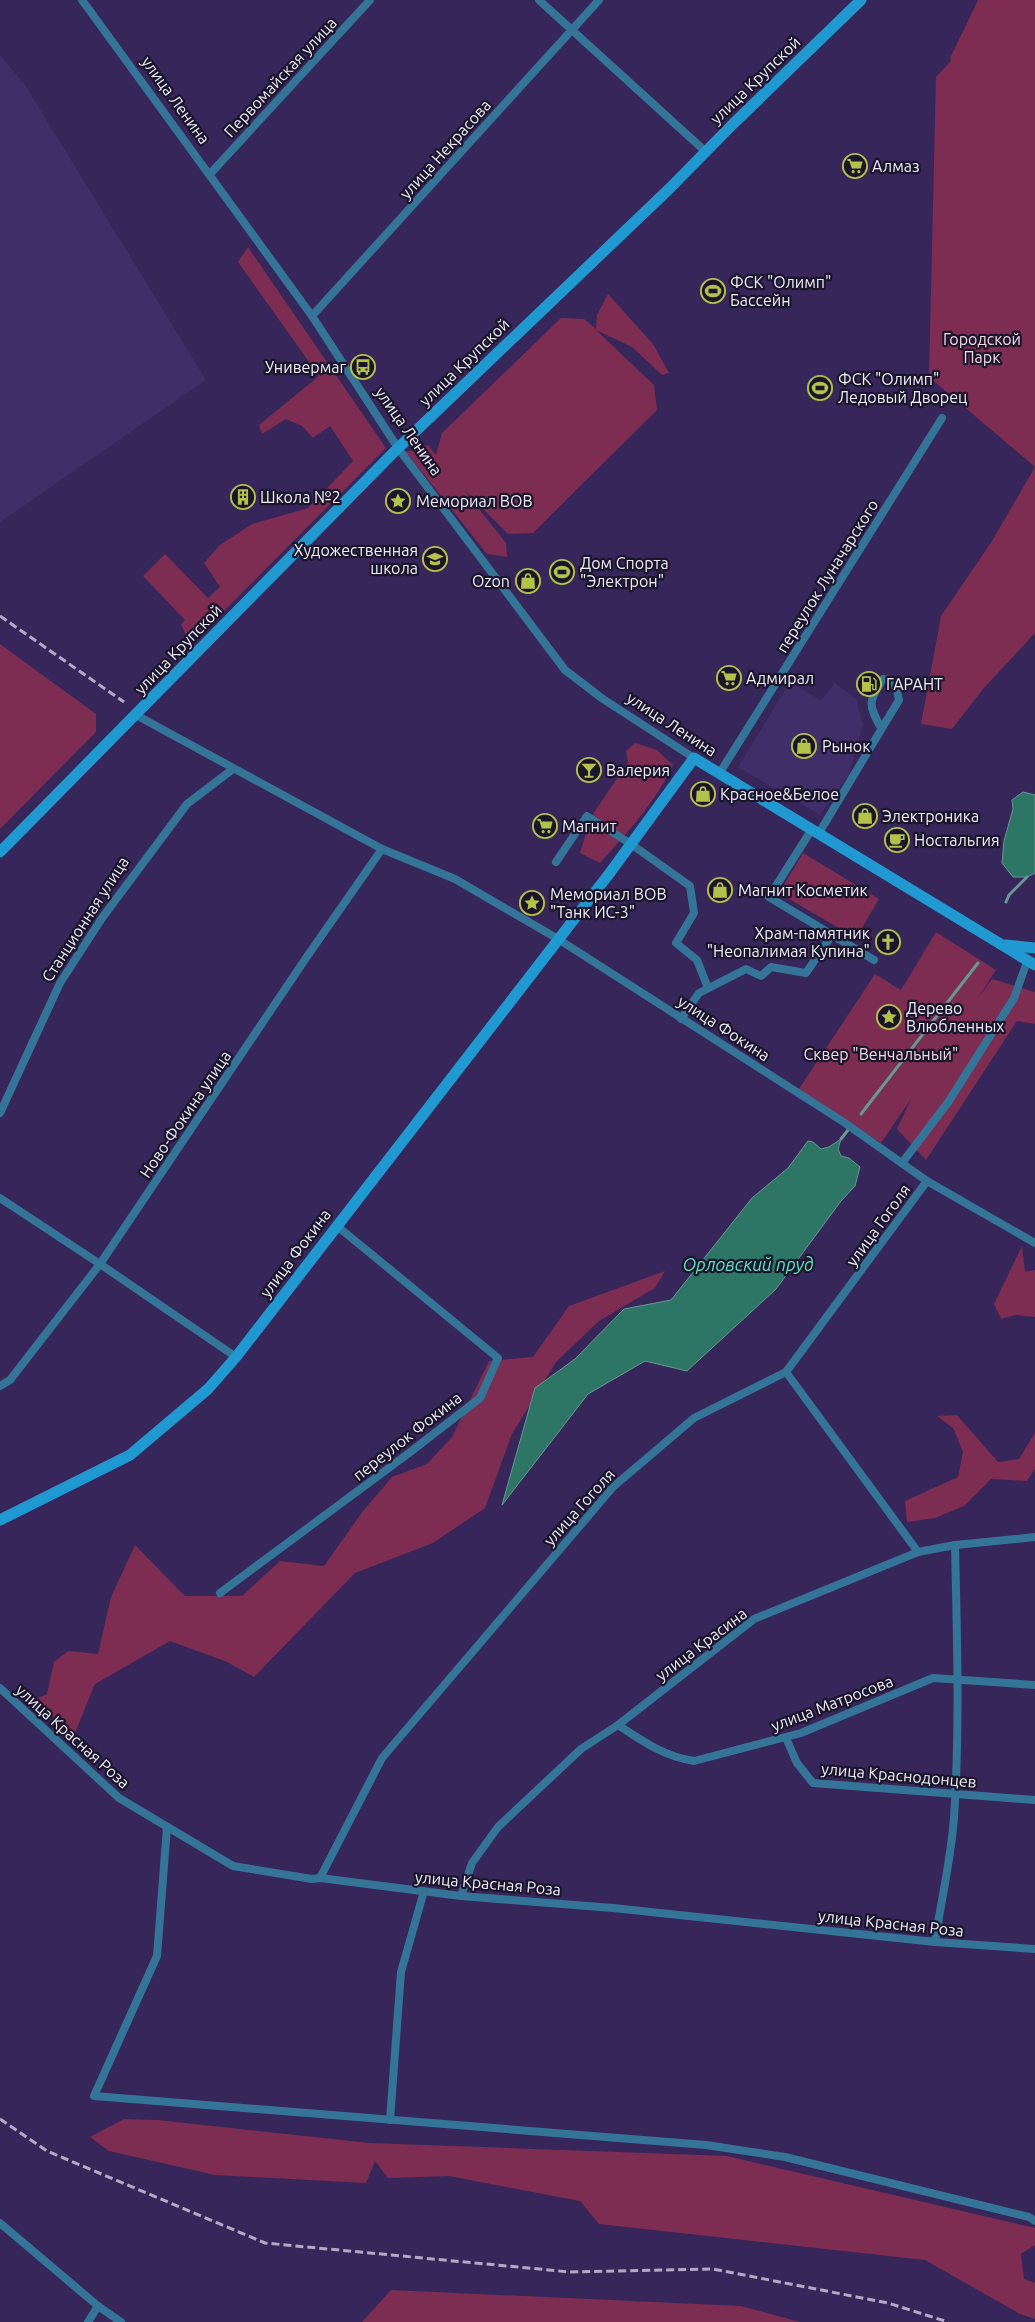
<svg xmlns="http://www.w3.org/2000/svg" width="1035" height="2322" font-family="Ubuntu,sans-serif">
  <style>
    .built { fill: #3f2e68 }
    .green { fill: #7c2d51 }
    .water { fill: #2d7564; stroke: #679991 }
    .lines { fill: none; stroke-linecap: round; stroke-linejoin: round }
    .stream { stroke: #679991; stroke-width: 3 }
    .street { stroke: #347497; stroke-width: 8 }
    .secondary { stroke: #1f99d0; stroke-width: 11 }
    .rail { stroke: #b1aac4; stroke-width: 3; stroke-dasharray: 8 4; stroke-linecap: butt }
    .labels { text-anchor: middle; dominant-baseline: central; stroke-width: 4.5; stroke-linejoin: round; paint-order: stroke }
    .street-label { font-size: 16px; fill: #efedfa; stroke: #1b152c }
    .poi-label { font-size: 16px; fill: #efedfa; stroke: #1b152c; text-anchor: start }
    .park-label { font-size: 16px; fill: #f3d8e1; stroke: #1b152c }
    .water-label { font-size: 18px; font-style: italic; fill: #5ce3c3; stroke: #1b152c }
  </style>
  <rect width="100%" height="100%" fill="#362659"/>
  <!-- built -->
  <g class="built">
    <path d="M0 55 25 85 206 380 0 522Z"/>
    <path d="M790 682 821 700 835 683 856 699 863 725 849 774 820 815 738 767Z"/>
  </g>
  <!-- green -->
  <g class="green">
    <path d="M978 0H1035V633L983 689 952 729 921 724 941 616 992 541 1035 467 929 377 936 77 951 61 950 58Z"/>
    <path d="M248 247 386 448 190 645 181 624 185 620 143 576 165 554 208 598 220 587 204 563 220 545 252 524 308 508 353 461 330 426 313 438 302 426 286 419 262 434 259 425 319 376 238 262Z"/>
    <path d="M608 294 653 344 669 373 662 375 632 347 596 330 654 385 657 410 533 533 508 534 464 490 506 543 507 557 487 554 406 452 428 445 436 455 442 433 561 318 584 319 596 329 597 315Z"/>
    <path d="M0 644 96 714V732L0 829Z"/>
    <path d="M635 743 657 750 673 765C656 802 627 833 600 863L580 853 591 817 628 762 626 751Z"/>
    <path d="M803 853 879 899 856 938 779 893Z"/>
    <path d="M936 932 996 970 978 998 992 979 1035 992V1024L1017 1021 926 1160 897 1129 911 1099 881 1143 799 1089 875 974 901 990Z"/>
    <path d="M1022 1246 1025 1272 1035 1270V1317L1015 1315 1001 1319 994 1304Z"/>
    <path d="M665 1271 655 1288 599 1321 556 1362 512 1434 485 1508 433 1543 355 1573 254 1677 227 1662 170 1641 95 1684 73 1738 36 1699 47 1694 54 1662 68 1651 98 1654 111 1597 135 1545 185 1596H242L280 1561 324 1566 363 1511 392 1477 427 1464 452 1437 489 1361 533 1357 569 1306Z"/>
    <path d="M957 1415 998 1462 1019 1459 1035 1433V1469L1027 1481 991 1479 964 1506 935 1518 907 1522 905 1501 958 1477 963 1452 953 1428 937 1416Z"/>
    <path d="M124 2119 158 2120 370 2143 727 2156 1035 2228V2245L1021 2254 1024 2279 1035 2283V2319L1020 2314 925 2260 599 2224 580 2201 449 2176 388 2178 375 2161 366 2183 215 2175 109 2151 90 2137Z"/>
    <path d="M391 2290 741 2306 800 2322H362Z"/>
  </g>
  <!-- water -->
  <g class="water">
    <path d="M1023 792 1035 795V873L1027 877H1013L1002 863 1004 841 1013 809 1012 800Z"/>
    <path d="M841 1139 838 1149 841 1156 849 1158 860 1167 855 1186 841 1201 776 1289 687 1371 645 1361 588 1394 502 1505 535 1388 575 1359 624 1309 671 1300 752 1198 788 1168 808 1141 813 1142 821 1149 829 1147Z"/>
  </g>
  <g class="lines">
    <!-- stream -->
    <g class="stream">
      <path d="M1006 902 1009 895 1027 877"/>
      <path d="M861 1114 978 963"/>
      <path d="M841 1139 848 1130"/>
    </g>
    <!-- street -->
    <g class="street">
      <path d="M82 0 312 316 398 448 565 670 603 699 694 758"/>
      <path d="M539 0 706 152"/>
      <path d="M210 174 370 0"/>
      <path d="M312 316 599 0"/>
      <path d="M136 715 382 849 455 879 558 939 845 1123 927 1181 1035 1243"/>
      <path d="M719 774 942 418"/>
      <path d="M812 829 769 897 874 960"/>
      <path d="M819 833 899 700 897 690 890 680 883 679C868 702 868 704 881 728"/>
      <path d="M556 862 587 816 631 844 690 886 694 913 676 943 697 960 708 988"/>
      <path d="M681 1019 699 993 746 969 761 976 771 967 806 973 832 935"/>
      <path d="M0 1113 60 983 102 918 187 804 233 769"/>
      <path d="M902 1163 949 1101 1014 998 1027 962"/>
      <path d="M0 1198 100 1264 236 1357"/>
      <path d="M786 1372 918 1552"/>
      <path d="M0 1386 10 1380 100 1264 306 958 382 849"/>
      <path d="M220 1593 409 1453 480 1398 498 1358 337 1226"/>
      <path d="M0 1688 119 1798 233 1866 312 1879 320 1878 461 1896 613 1908 935 1942 1035 1949"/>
      <path d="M618 1725C642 1741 665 1757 694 1761L801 1733 933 1678 1035 1685"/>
      <path d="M786 1738 797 1763 813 1783 1035 1800"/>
      <path d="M167 1827 157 1956 94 2096 706 2145 785 2157 1029 2217 1035 2221"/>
      <path d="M320 1878 382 1758 613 1487 694 1418 786 1372 927 1181"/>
      <path d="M461 1896 472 1863 498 1827 581 1749 618 1725 754 1619 918 1552 955 1545 1035 1537"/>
      <path d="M935 1942C941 1901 951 1859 954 1818 960 1727 957 1636 955 1545"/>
      <path d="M390 2120 401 1972 424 1891"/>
      <path d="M0 2223 98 2306 121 2322"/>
      <path d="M88 2322 98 2306"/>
    </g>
    <!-- secondary -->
    <g class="secondary">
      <path d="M0 852 398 448 669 189 733 124 861 0"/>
      <path d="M1006 945 1035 948"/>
      <path d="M0 1520 130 1455 208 1389 236 1357 609 874 694 758 1035 965"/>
    </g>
    <!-- rail -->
    <g class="rail">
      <path d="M0 616 124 702"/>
      <path d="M0 2119 47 2151 265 2243 570 2272 713 2269 888 2303 948 2322"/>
    </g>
  </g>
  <!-- icons -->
  <defs>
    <symbol id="supermarket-ring" viewBox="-11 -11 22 22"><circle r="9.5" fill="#1b152c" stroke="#b5c249" stroke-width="1.5"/><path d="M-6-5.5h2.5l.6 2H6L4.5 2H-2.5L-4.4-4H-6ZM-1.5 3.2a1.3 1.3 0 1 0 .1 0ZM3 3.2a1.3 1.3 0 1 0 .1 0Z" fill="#b5c249"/></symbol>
    <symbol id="stadium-ring" viewBox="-11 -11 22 22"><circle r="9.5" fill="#1b152c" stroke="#b5c249" stroke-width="1.5"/><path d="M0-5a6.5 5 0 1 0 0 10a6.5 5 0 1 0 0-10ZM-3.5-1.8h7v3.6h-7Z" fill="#b5c249"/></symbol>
    <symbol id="bus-ring" viewBox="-11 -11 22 22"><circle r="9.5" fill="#1b152c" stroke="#b5c249" stroke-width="1.5"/><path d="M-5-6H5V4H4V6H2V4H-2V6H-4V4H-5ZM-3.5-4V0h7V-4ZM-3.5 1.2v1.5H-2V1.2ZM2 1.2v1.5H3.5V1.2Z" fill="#b5c249"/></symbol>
    <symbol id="building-ring" viewBox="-11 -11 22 22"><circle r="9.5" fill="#1b152c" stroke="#b5c249" stroke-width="1.5"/><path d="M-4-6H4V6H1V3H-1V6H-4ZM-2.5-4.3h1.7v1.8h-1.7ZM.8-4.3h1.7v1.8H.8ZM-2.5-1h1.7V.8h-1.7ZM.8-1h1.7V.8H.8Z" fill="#b5c249"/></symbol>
    <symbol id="sight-ring" viewBox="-11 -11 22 22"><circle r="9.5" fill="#1b152c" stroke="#b5c249" stroke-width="1.5"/><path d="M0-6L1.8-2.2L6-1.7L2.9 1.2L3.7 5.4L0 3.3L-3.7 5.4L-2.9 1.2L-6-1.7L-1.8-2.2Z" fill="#b5c249"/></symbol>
    <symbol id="school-ring" viewBox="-11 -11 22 22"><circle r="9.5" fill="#1b152c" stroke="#b5c249" stroke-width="1.5"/><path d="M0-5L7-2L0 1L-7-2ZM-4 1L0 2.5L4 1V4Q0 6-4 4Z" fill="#b5c249"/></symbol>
    <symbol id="shop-ring" viewBox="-11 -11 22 22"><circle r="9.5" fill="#1b152c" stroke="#b5c249" stroke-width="1.5"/><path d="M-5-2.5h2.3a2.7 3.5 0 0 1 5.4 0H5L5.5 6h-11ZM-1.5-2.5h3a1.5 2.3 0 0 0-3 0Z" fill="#b5c249"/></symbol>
    <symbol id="fuel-ring" viewBox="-11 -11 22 22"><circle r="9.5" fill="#1b152c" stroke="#b5c249" stroke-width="1.5"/><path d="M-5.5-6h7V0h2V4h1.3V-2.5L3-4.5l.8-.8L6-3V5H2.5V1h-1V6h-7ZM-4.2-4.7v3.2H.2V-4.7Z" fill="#b5c249"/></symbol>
    <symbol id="bar-ring" viewBox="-11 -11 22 22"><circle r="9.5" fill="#1b152c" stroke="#b5c249" stroke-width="1.5"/><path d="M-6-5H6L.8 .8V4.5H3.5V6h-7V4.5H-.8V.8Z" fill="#b5c249"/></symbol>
    <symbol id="cafe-ring" viewBox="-11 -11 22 22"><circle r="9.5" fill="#1b152c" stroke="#b5c249" stroke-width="1.5"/><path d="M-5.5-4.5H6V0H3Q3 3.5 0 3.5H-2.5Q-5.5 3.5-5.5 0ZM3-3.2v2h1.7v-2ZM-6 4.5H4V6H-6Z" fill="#b5c249"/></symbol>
    <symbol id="church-ring" viewBox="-11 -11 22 22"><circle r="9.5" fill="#1b152c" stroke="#b5c249" stroke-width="1.5"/><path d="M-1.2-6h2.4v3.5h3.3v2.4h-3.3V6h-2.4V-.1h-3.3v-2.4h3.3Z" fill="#b5c249"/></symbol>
  </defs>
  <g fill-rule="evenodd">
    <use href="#supermarket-ring" x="841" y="152" width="28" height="28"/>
    <use href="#stadium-ring" x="699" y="277" width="28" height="28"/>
    <use href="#bus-ring" x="349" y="353" width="28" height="28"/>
    <use href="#stadium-ring" x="806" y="374" width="28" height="28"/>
    <use href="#building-ring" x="229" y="483" width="28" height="28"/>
    <use href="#sight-ring" x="384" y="487" width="28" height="28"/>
    <use href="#school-ring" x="421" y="545" width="28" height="28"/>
    <use href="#stadium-ring" x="548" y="558" width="28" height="28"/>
    <use href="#shop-ring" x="514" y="567" width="28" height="28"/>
    <use href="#supermarket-ring" x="715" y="664" width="28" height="28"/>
    <use href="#fuel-ring" x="855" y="670" width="28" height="28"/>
    <use href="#shop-ring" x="790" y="732" width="28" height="28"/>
    <use href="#bar-ring" x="575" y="756" width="28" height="28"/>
    <use href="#shop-ring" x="689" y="780" width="28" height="28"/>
    <use href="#shop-ring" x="851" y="802" width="28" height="28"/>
    <use href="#supermarket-ring" x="531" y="812" width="28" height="28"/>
    <use href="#cafe-ring" x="883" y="826" width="28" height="28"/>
    <use href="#shop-ring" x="706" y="876" width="28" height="28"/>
    <use href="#sight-ring" x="518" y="889" width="28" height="28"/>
    <use href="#church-ring" x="874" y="928" width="28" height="28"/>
    <use href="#sight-ring" x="875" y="1003" width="28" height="28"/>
  </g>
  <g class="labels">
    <!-- street labels -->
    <g class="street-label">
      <text transform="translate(280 77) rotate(-47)">Первомайская улица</text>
      <text transform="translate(755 80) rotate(-44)">улица Крупской</text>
      <text transform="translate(176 100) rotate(54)">улица Ленина</text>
      <text transform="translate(445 149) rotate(-48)">улица Некрасова</text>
      <text transform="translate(464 362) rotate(-44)">улица Крупской</text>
      <text transform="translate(409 431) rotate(55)">улица Ленина</text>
      <text transform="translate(827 576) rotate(-58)">переулок Луначарского</text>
      <text transform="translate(178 649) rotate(-46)">улица Крупской</text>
      <text transform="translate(672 724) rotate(33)">улица Ленина</text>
      <text transform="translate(85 919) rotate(-57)">Станционная улица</text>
      <text transform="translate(724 1028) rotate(33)">улица Фокина</text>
      <text transform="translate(185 1114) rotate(-56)">Ново-Фокина улица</text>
      <text transform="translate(878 1225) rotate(-54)">улица Гоголя</text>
      <text transform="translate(295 1253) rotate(-53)">улица Фокина</text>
      <text transform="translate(407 1436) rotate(-38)">переулок Фокина</text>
      <text transform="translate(579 1507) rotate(-48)">улица Гоголя</text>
      <text transform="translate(701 1644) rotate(-37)">улица Красина</text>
      <text transform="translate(832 1703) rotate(-21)">улица Матросова</text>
      <text transform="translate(73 1736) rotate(42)">улица Красная Роза</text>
      <text transform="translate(899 1775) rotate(5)">улица Краснодонцев</text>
      <text transform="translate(488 1883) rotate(5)">улица Красная Роза</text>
      <text transform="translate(891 1923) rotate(6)">улица Красная Роза</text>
    </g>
    <!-- poi labels -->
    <g class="poi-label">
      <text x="872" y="166">Алмаз</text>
      <text x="730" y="282">ФСК "Олимп"<tspan x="730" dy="18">Бассейн</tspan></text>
      <text x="346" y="367" text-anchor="end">Универмаг</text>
      <text x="838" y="379">ФСК "Олимп"<tspan x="838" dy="18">Ледовый Дворец</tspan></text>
      <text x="260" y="497">Школа №2</text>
      <text x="416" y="501">Мемориал ВОВ</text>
      <text x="418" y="550" text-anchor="end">Художественная<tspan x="418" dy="18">школа</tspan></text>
      <text x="580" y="563">Дом Спорта<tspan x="580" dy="18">"Электрон"</tspan></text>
      <text x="510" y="581" text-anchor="end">Ozon</text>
      <text x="746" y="678">Адмирал</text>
      <text x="886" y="684">ГАРАНТ</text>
      <text x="822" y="746">Рынок</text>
      <text x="606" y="770">Валерия</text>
      <text x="720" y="794">Красное&amp;Белое</text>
      <text x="882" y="816">Электроника</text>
      <text x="562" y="826">Магнит</text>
      <text x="914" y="840">Ностальгия</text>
      <text x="738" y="890">Магнит Косметик</text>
      <text x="550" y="894">Мемориал ВОВ<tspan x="550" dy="18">"Танк ИС-3"</tspan></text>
      <text x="870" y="933" text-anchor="end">Храм-памятник<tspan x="870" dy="18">"Неопалимая Купина"</tspan></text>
      <text x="906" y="1008">Дерево<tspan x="906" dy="18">Влюбленных</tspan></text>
    </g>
    <!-- park labels -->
    <g class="park-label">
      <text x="982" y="339">Городской<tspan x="982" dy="18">Парк</tspan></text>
      <text x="881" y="1054">Сквер "Венчальный"</text>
    </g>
    <!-- water labels -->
    <g class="water-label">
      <text x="748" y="1264">Орловский пруд</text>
    </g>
  </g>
</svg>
